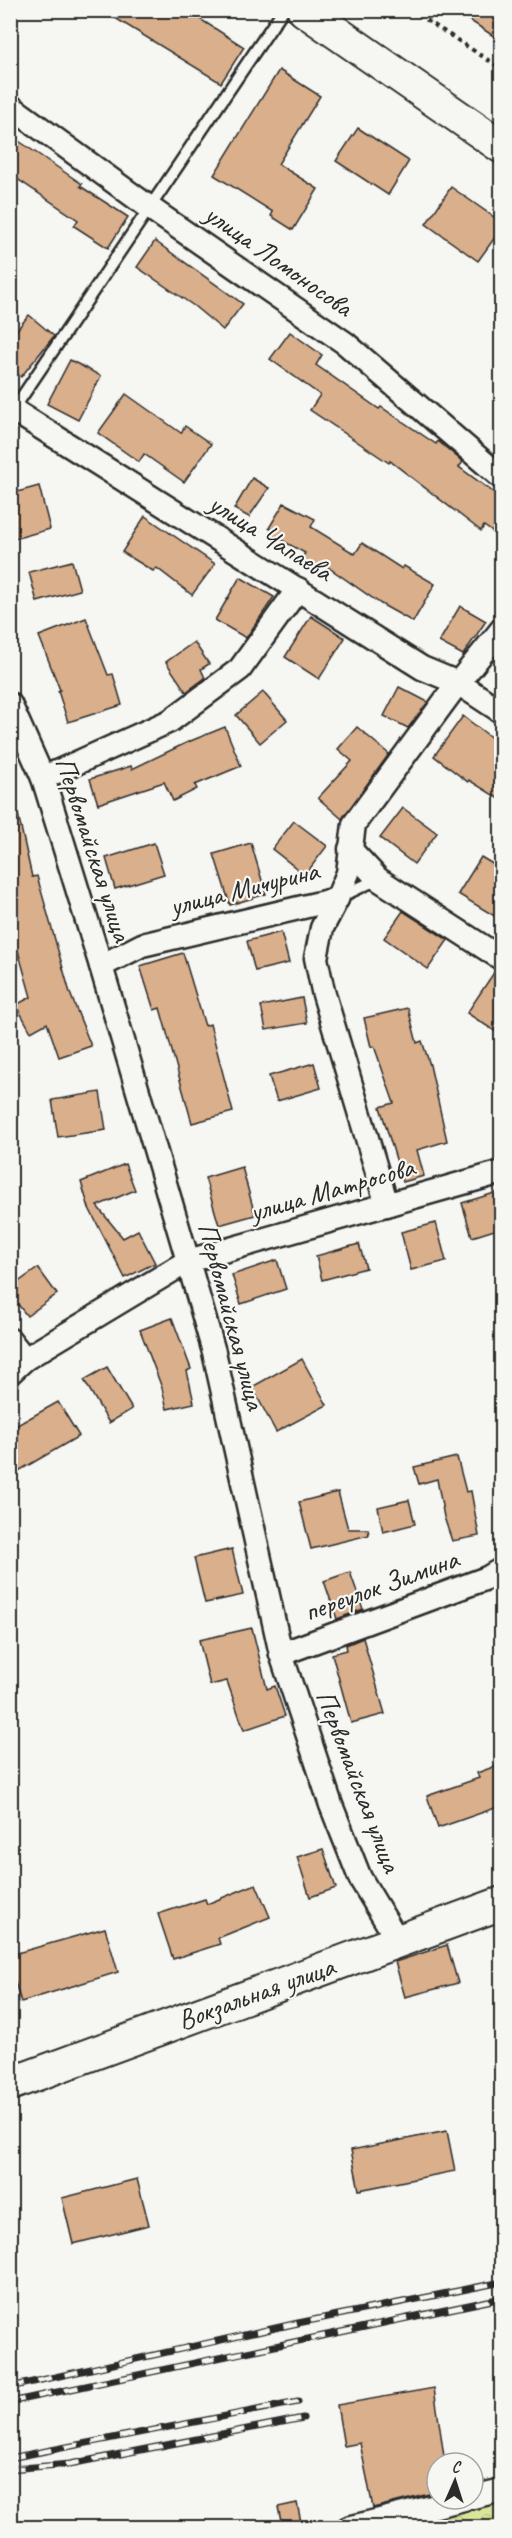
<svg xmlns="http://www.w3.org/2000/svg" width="512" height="2538" font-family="Caveat,sans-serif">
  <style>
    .forest { fill: url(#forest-crowns); stroke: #828862; stroke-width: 1.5 }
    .building { fill: #daaf8b; stroke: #2b2b2b; stroke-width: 1.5 }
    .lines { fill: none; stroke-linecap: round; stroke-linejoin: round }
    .lane-casing { stroke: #2b2b2b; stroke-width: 15 }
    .street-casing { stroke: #2b2b2b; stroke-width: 27 }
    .secondary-casing { stroke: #2b2b2b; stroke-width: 36 }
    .path { stroke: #2b2b2b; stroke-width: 4; stroke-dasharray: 4.5 4.5; stroke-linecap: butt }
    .lane { stroke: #f6f6f2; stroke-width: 10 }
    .street { stroke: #f6f6f2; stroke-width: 22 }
    .secondary { stroke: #f6f6f2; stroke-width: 32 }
    .rail-casing { stroke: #2b2b2b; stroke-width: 7 }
    .rail { stroke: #f6f6f2; stroke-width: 4.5; stroke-dasharray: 14; stroke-linecap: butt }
    .labels { text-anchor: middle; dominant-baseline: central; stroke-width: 4.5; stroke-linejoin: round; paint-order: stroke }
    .street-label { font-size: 28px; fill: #2b2b2b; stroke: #f6f6f2 }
  </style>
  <defs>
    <pattern id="forest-crowns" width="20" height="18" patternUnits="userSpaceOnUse" patternTransform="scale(1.5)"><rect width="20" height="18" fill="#d8e699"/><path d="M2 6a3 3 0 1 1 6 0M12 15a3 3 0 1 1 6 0" fill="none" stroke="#bac584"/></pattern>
  </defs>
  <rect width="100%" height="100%" fill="#f6f6f2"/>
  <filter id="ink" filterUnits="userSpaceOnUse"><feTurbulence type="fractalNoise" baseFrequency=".0167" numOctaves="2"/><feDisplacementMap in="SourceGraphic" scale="12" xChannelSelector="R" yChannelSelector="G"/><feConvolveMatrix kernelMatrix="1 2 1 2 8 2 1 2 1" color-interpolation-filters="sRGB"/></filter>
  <g filter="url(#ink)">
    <!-- forest -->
    <path class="forest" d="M501 2495V2527L419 2528 434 2516Z"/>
    <!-- building -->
    <g class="building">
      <path d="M102 10H186L244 47 221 83Z"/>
      <path d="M454 10H501V41Z"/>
      <path d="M279 70 320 96 278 164 318 189 293 230 271 216 273 212 214 175Z"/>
      <path d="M358 128 409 161 388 195 336 161Z"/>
      <path d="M10 135 82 184 80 186 128 217 108 248 74 226 78 220 10 174Z"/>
      <path d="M451 187 501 222V229L478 261 426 224Z"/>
      <path d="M155 241 243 304 223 330 194 306 137 267Z"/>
      <path d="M29 315 54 336 21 377 10 368V338Z"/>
      <path d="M290 332 322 355 316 365 379 409 381 407 436 444 438 441 463 462 459 467 501 498V538L484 526 481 531 390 461 389 463 310 410 320 395 270 359Z"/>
      <path d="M70 360 101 376 78 420 47 404Z"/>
      <path d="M126 394 181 433 185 426 211 444 184 482 144 454 139 462 98 433Z"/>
      <path d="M252 478 269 488 249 517 234 509Z"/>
      <path d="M39 486 50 529 10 540V494Z"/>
      <path d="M284 503 315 519 311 527 355 554 362 543 402 569 404 566 435 584 413 622 381 604 322 563 315 574 298 564 305 553 272 535 274 531 269 528Z"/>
      <path d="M145 516 215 564 192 595 158 569 156 568 153 571 122 552Z"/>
      <path d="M72 561 80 590 37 602 29 572Z"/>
      <path d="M240 577 274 597 246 638 215 620Z"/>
      <path d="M460 606 486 621 463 655 439 642Z"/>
      <path d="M311 616 345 638 319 679 285 657Z"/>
      <path d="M86 618 108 675 113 674 122 705 68 722 58 691 60 690 39 636Z"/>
      <path d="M194 642 209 664 201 669 205 678 186 692 166 662Z"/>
      <path d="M399 687 428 702 408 728 384 716Z"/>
      <path d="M263 692 287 720 260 743 236 715Z"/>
      <path d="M463 716 501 745V800L469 780 468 782 434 756Z"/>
      <path d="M225 727 241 766 195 785 197 789 173 801 164 782 98 804 90 779 131 766 132 769 188 742Z"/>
      <path d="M357 727 389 754 342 819 318 798 352 761 338 749Z"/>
      <path d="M403 808 437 833 414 864 380 838Z"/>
      <path d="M18 814 32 877 37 876 70 993 91 1046 59 1057 47 1023 31 1032 16 1005 31 997 10 922V815Z"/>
      <path d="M294 821 327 846 305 875 272 849Z"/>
      <path d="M154 843 164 874 115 889 106 858Z"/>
      <path d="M251 843 266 894 230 905 214 854Z"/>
      <path d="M481 857 501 869V920L458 894Z"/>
      <path d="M403 911 448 940 428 969 384 938Z"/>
      <path d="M281 932 289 963 255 971 247 941Z"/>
      <path d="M183 953 205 1026 210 1024 233 1112 192 1123 160 1008 154 1010 140 966Z"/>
      <path d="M495 971 501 972V1023L496 1032 467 1013Z"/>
      <path d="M302 998 307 1023 266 1030 261 1006Z"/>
      <path d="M408 1008 417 1043 422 1041 430 1065 447 1141 417 1150 424 1176 403 1182 380 1107 394 1103 374 1046 371 1047 364 1018Z"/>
      <path d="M314 1063 321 1088 277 1101 269 1076Z"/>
      <path d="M100 1092 106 1130 58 1137 52 1100Z"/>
      <path d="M125 1164 135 1190 97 1206 123 1238 138 1230 155 1263 125 1278 89 1208 81 1182Z"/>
      <path d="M242 1167 255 1215 219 1225 205 1178Z"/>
      <path d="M501 1191V1228L472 1237 462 1203Z"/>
      <path d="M436 1223 446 1261 411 1270 401 1232Z"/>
      <path d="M359 1244 366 1268 322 1280 316 1256Z"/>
      <path d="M277 1260 286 1289 241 1304 232 1275Z"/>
      <path d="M38 1268 57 1294 27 1316 10 1294V1288Z"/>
      <path d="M172 1318 191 1369 187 1371 194 1403 167 1409 162 1388 140 1330Z"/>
      <path d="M302 1359 327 1405 276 1432 252 1387Z"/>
      <path d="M107 1367 132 1409 109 1423 84 1380Z"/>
      <path d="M58 1402 79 1436 10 1476V1429Z"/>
      <path d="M457 1457 466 1492 471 1491 479 1536 452 1541 444 1517 437 1479 419 1484 414 1467Z"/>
      <path d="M338 1492 348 1529H368L369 1535 311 1549 299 1502Z"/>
      <path d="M409 1500 415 1524 383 1532 378 1507Z"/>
      <path d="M232 1549 243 1595 205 1603 194 1558Z"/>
      <path d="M350 1572 363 1609 337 1619 324 1581Z"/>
      <path d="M252 1628 267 1689 275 1686 285 1716 244 1730 227 1681 210 1685 199 1640Z"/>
      <path d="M363 1638 385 1714 351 1723 332 1654 347 1650 346 1645Z"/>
      <path d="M501 1764V1806L438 1828 427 1796 479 1778 477 1773Z"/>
      <path d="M323 1849 336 1888 310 1897 297 1857Z"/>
      <path d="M256 1884 270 1917 218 1938 220 1944 173 1959 158 1914 205 1899 207 1904Z"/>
      <path d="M105 1928 118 1972 21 2002 10 1966V1955Z"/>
      <path d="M447 1945 458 1983 405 1997 395 1962Z"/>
      <path d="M447 2131 455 2171 359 2190 351 2150Z"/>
      <path d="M137 2179 149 2225 73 2244 62 2198Z"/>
      <path d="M434 2388 445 2463H437V2492L373 2508 360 2443 344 2446 337 2405Z"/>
      <path d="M297 2503 301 2522 282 2526 278 2507Z"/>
    </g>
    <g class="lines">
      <defs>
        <g id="lane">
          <path d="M13 410 283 10"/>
          <path d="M340 897 378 879"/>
        </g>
        <g id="street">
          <path d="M10 106 150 208 345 343 502 478"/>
          <path d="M10 411 13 410 422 668 458 683 502 712"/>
          <path d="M10 704 43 778 101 966 188 1261 214 1352 281 1654 331 1805 360 1878 398 1941"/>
          <path d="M43 778 170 721 240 669 298 589"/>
          <path d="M350 849 378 879 502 959"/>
          <path d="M337 899 322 928 316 958 323 991 387 1205"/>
          <path d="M101 966 142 945 337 899 348 873 354 824 458 683 502 629"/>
          <path d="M10 1340 25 1359"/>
          <path d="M10 1373 25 1359 188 1261 502 1172"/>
          <path d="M281 1654 487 1578 502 1569"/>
          <path d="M473 2497 502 2490"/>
          <path d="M348 2528 464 2499"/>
        </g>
        <g id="secondary">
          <path d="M304 10 502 147"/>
          <path d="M10 2084 502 1903"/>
        </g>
      </defs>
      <!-- lane casing -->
      <use href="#lane" class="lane-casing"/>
      <!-- street casing -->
      <use href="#street" class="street-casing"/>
      <!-- secondary casing -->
      <use href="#secondary" class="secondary-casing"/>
      <!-- path -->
      <path class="path" d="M411 10 502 69"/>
      <!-- lane -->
      <use href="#lane" class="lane"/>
      <!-- street -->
      <use href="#street" class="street"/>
      <!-- secondary -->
      <use href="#secondary" class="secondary"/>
      <defs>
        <g id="rail">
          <path d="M10 2387 298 2323 502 2282"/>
          <path d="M10 2402 502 2298"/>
          <path d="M10 2458 298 2402"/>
          <path d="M10 2469 70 2464 303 2418"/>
        </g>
      </defs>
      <!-- rail casing -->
      <use href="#rail" class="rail-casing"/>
      <!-- rail -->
      <use href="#rail" class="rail"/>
    </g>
  </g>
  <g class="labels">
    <!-- street labels -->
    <g class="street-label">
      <text transform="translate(279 260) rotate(35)">улица Ломоносова</text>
      <text transform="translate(271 537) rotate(32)">улица Чапаева</text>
      <text transform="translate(94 849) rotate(72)">Первомайская улица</text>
      <text transform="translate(244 888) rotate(-14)">улица Мичурина</text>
      <text transform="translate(332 1189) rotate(-16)">улица Матросова</text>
      <text transform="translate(232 1316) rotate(75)">Первомайская улица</text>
      <text transform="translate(381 1585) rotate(-20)">переулок Зимина</text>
      <text transform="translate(359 1781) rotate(69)">Первомайская улица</text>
      <text transform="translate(256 1993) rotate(-20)">Вокзальная улица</text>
    </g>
  </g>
  <!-- margin -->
  <rect width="512" height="2538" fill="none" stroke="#f6f6f2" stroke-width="36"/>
  <rect x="18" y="18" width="476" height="2502" fill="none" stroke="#2b2b2b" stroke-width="2" filter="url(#ink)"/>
  <!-- north arrow -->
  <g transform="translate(455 2481) rotate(3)"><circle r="28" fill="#f6f6f2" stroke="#a5a5a2" stroke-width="1.5"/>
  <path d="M0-4.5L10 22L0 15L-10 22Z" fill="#2b2b2b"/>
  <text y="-9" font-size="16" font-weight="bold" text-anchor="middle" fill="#2b2b2b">С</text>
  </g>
</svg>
